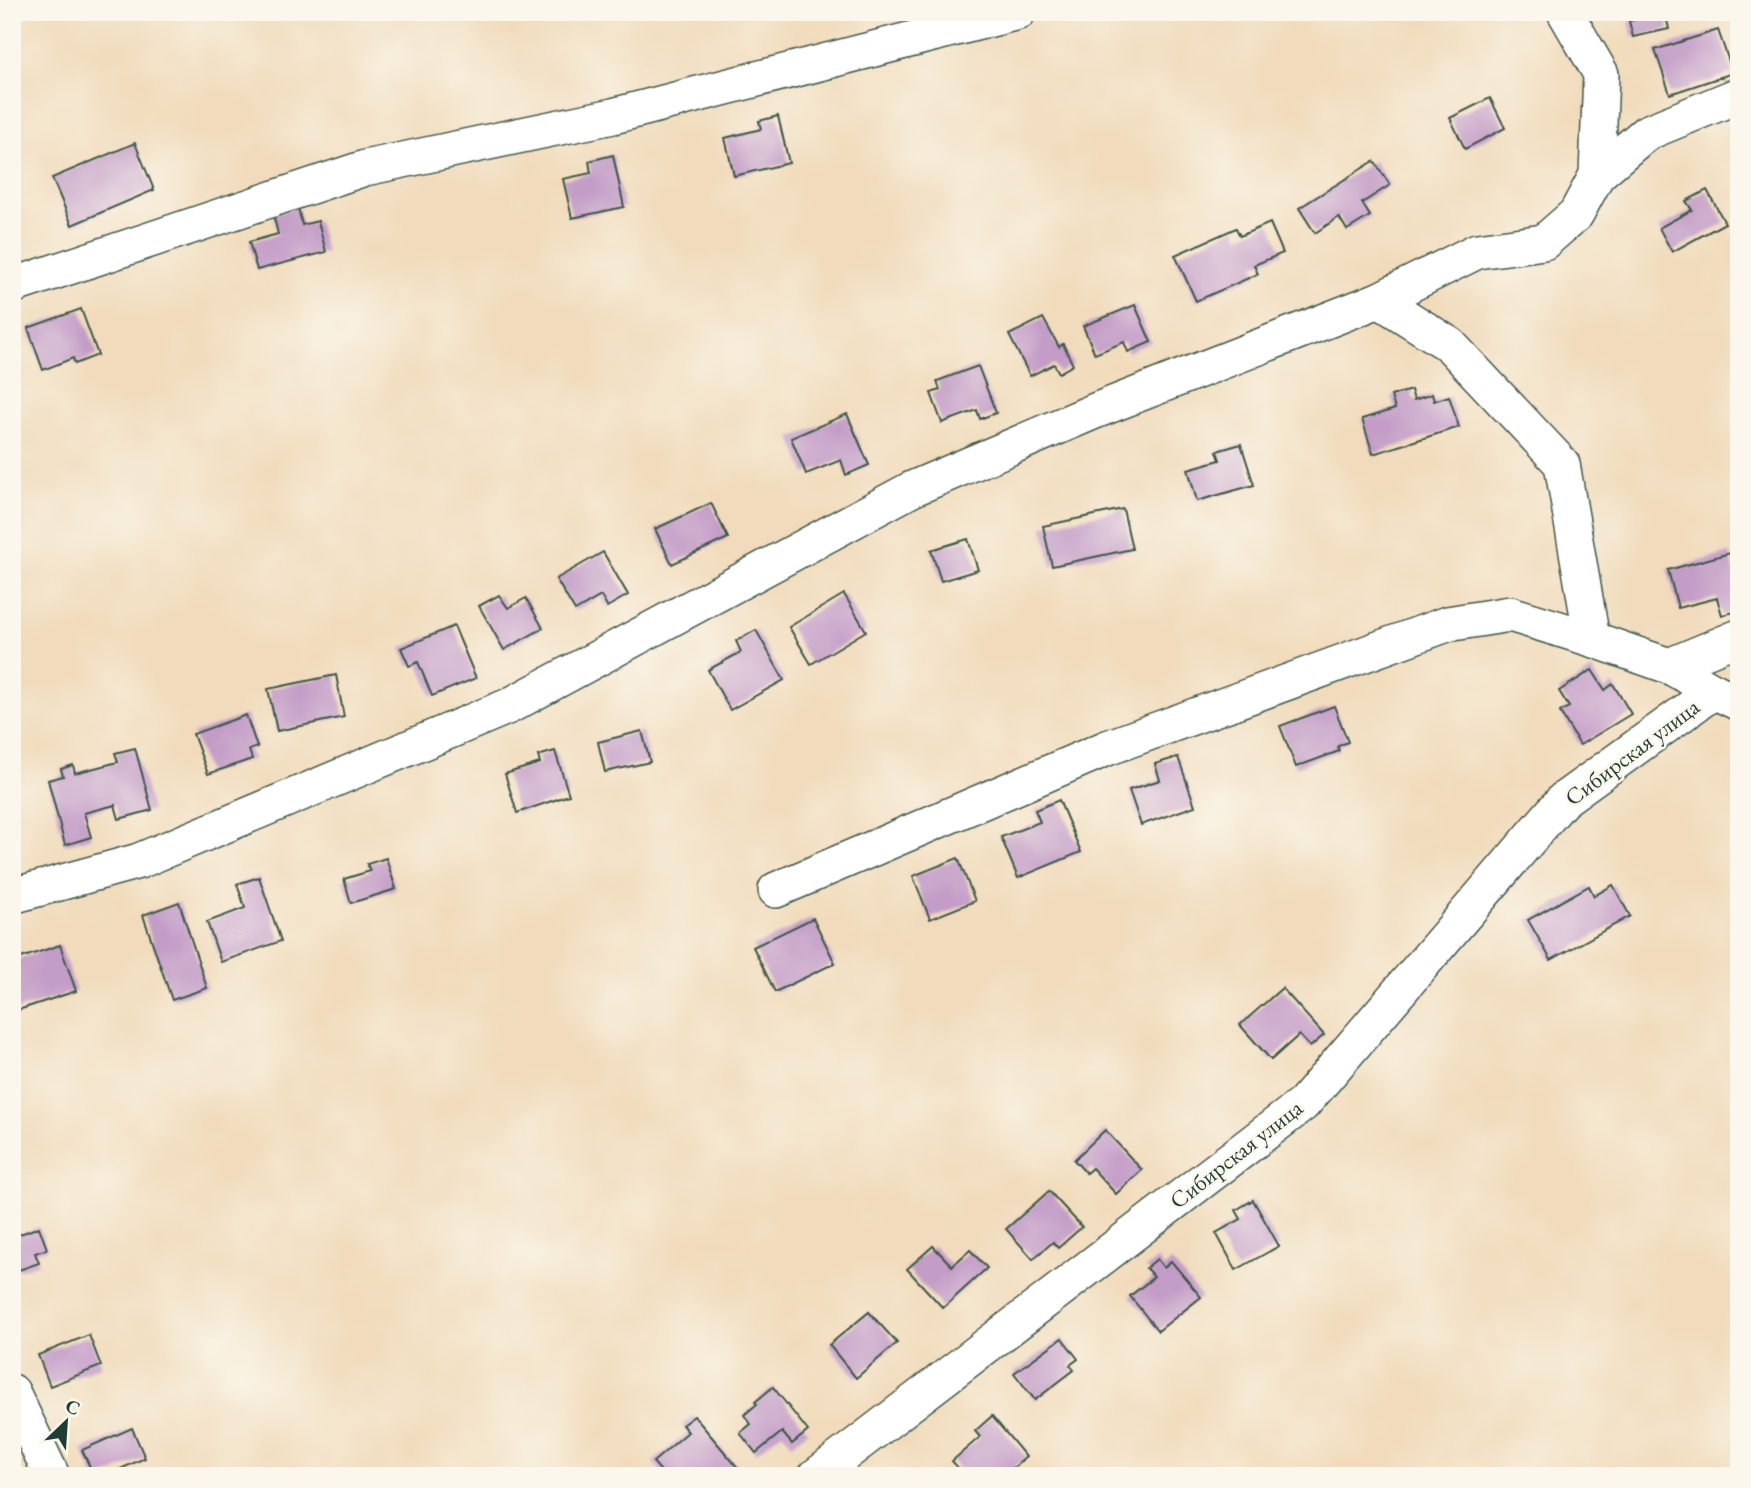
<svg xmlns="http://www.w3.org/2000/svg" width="1751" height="1488" font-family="'EB Garamond',serif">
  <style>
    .building { fill: #c39cc7 }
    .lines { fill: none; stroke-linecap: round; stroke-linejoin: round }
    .minor-casing { stroke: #3e5548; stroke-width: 38 }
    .minor { stroke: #fff; stroke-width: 35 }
    .labels { text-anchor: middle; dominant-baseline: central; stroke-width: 5; stroke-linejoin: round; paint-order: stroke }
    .street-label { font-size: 23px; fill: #1f3d34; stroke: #fbf7ec }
  </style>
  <rect width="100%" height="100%" fill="#fbf7ec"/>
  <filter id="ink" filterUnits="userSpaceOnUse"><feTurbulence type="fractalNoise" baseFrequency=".0143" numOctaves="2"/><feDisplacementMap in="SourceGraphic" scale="14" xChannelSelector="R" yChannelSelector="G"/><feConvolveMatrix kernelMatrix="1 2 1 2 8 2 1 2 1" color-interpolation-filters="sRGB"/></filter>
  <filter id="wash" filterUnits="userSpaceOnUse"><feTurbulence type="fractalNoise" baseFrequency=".00686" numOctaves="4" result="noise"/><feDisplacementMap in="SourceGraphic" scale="28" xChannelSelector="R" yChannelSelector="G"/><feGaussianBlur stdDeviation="1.57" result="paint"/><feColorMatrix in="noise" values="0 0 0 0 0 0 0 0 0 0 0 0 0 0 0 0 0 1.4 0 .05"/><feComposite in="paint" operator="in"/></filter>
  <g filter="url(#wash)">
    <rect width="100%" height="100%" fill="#f1dbbc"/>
    <g id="blocks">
      <!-- building -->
      <g class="building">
        <path d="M1639 12H1665L1669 29 1633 37 1629 21 1641 18Z"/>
        <path d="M1718 30 1733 73 1670 94 1655 50Z"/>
        <path d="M1490 98 1505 128 1465 149 1450 118Z"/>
        <path d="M778 116 789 163 734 176 725 138 761 129 759 121Z"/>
        <path d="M135 143 154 190 72 225 52 178Z"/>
        <path d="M613 155 624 207 572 218 563 179 591 173 589 161Z"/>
        <path d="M1374 161 1390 185 1362 203 1370 216 1347 230 1339 217 1315 233 1299 208Z"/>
        <path d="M1707 190 1725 223 1672 252 1659 228 1692 210 1686 201Z"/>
        <path d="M298 207 302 225 318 221 326 252 257 270 249 242 278 234 273 214Z"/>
        <path d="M1270 223 1283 253 1254 265 1258 274 1196 301 1175 255 1236 228 1240 236Z"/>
        <path d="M1135 305 1151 342 1128 352 1124 342 1095 354 1083 326Z"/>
        <path d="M81 309 98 355 75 364 73 358 43 370 28 328Z"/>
        <path d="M1043 318 1059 347 1063 344 1073 365 1059 373 1054 364 1030 376 1009 335Z"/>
        <path d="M978 366 996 413 980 419 977 410 942 423 931 393 940 390 937 381Z"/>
        <path d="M1411 390 1414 400 1432 394 1434 401 1449 396 1459 427 1373 454 1362 419 1395 409 1391 396Z"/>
        <path d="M847 414 869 465 846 475 841 460 806 474 791 438Z"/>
        <path d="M1241 444 1254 485 1197 501 1188 469 1220 460 1217 451Z"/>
        <path d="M711 503 728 538 672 564 655 529Z"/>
        <path d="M1123 509 1132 549 1052 566 1043 526Z"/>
        <path d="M968 539 978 570 941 581 931 550Z"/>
        <path d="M603 552 628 595 607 607 601 596 575 611 556 579Z"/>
        <path d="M1730 553 1739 587V611L1722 615 1717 598 1678 608 1668 570Z"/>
        <path d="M844 594 866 631 811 664 789 627Z"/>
        <path d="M499 595 508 608 526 598 543 628 504 650 479 606Z"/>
        <path d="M454 626 476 678 432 696 418 662 409 666 401 648Z"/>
        <path d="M756 630 784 680 730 710 708 670 741 652 736 641Z"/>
        <path d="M1592 670 1605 690 1613 684 1631 714 1580 745 1560 712 1569 707 1559 691Z"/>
        <path d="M336 675 344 717 277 731 268 689Z"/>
        <path d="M1334 706 1348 742 1338 746 1339 751 1296 767 1280 726Z"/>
        <path d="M246 715 257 747 249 750 252 759 208 774 193 734Z"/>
        <path d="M642 731 650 762 605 772 598 742Z"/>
        <path d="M135 748 152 810 119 819 115 805 84 813 91 837 65 845 48 780 63 776 61 769 73 765 75 773 118 762 115 753Z"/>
        <path d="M555 751 569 795 517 813 505 774 540 763 538 756Z"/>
        <path d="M1178 757 1195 806 1141 825 1129 790 1160 780 1155 764Z"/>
        <path d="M1059 800 1081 852 1018 878 1001 837 1040 822 1035 810Z"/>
        <path d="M386 858 396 889 351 903 344 879 370 871 367 864Z"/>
        <path d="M958 858 975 901 930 919 913 876Z"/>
        <path d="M259 877 281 941 221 962 207 922 245 908 237 884Z"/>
        <path d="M1613 885 1630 916 1551 960 1528 920 1589 886 1594 896Z"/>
        <path d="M179 902 207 988 172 1000 143 915Z"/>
        <path d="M813 918 835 963 775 992 753 947Z"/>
        <path d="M60 945 76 991 12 1012V961Z"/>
        <path d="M1282 988 1324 1035 1310 1047 1299 1035 1271 1060 1240 1025Z"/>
        <path d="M1105 1130 1142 1170 1116 1194 1092 1168 1086 1173 1074 1160Z"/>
        <path d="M1049 1191 1082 1227 1058 1248 1053 1242 1033 1259 1006 1229Z"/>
        <path d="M1253 1200 1279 1246 1236 1270 1216 1233 1241 1219 1236 1210Z"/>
        <path d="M39 1227 47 1249 35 1253 39 1263 19 1270 15 1260 12 1261V1237Z"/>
        <path d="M933 1246 952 1266 970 1250 987 1268 943 1308 907 1269Z"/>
        <path d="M1157 1259 1164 1268 1171 1261 1201 1297 1158 1331 1130 1296 1154 1277 1146 1268Z"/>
        <path d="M869 1312 897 1343 856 1378 829 1345Z"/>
        <path d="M89 1335 101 1366 50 1386 38 1355Z"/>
        <path d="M1062 1338 1078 1359 1070 1365 1074 1370 1035 1400 1014 1373Z"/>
        <path d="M773 1387 808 1431 792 1444 782 1432 756 1453 740 1433 751 1424 744 1415 757 1404 755 1402Z"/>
        <path d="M694 1416 745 1476H665L653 1462 688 1432 682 1425Z"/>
        <path d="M992 1416 1026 1457 1004 1476H965L952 1461 980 1437 975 1431Z"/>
        <path d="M132 1428 145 1458 105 1476H94L82 1450Z"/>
      </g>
    </g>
  </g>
  <g filter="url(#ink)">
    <use href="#blocks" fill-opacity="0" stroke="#3e5548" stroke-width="2"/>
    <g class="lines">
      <defs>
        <g id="minor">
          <path d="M1565 12 1601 74 1597 175 1576 214 1544 242 1477 251 1379 300 1450 345 1562 464 1592 639 1669 666 1714 691"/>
          <path d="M1597 175 1646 133 1739 95"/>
          <path d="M12 286 365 168 613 116 1018 12"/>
          <path d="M1669 666 1739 637"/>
          <path d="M776 890 1107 748 1447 624 1510 614 1592 639"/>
          <path d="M12 896 139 861 509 706 912 489 1095 411 1379 300"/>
          <path d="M12 1392 52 1476"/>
          <path d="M816 1476 1303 1104 1563 800 1714 691 1739 703"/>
        </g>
      </defs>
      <!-- minor casing -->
      <use href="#minor" class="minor-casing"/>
      <!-- minor -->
      <use href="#minor" class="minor"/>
    </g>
  </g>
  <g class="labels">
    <!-- street labels -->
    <g class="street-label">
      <text transform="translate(1632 752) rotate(-37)">Сибирская улица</text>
      <text transform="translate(1236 1154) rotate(-38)">Сибирская улица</text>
    </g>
  </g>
  <!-- margin -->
  <rect width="1751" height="1488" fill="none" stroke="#fbf7ec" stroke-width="42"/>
  <!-- north arrow -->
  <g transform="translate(66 1422) rotate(25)" stroke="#fbf7ec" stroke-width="5" paint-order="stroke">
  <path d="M0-5L12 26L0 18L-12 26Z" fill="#1f3d34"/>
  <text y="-10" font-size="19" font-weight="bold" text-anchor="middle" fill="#1f3d34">С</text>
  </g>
</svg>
